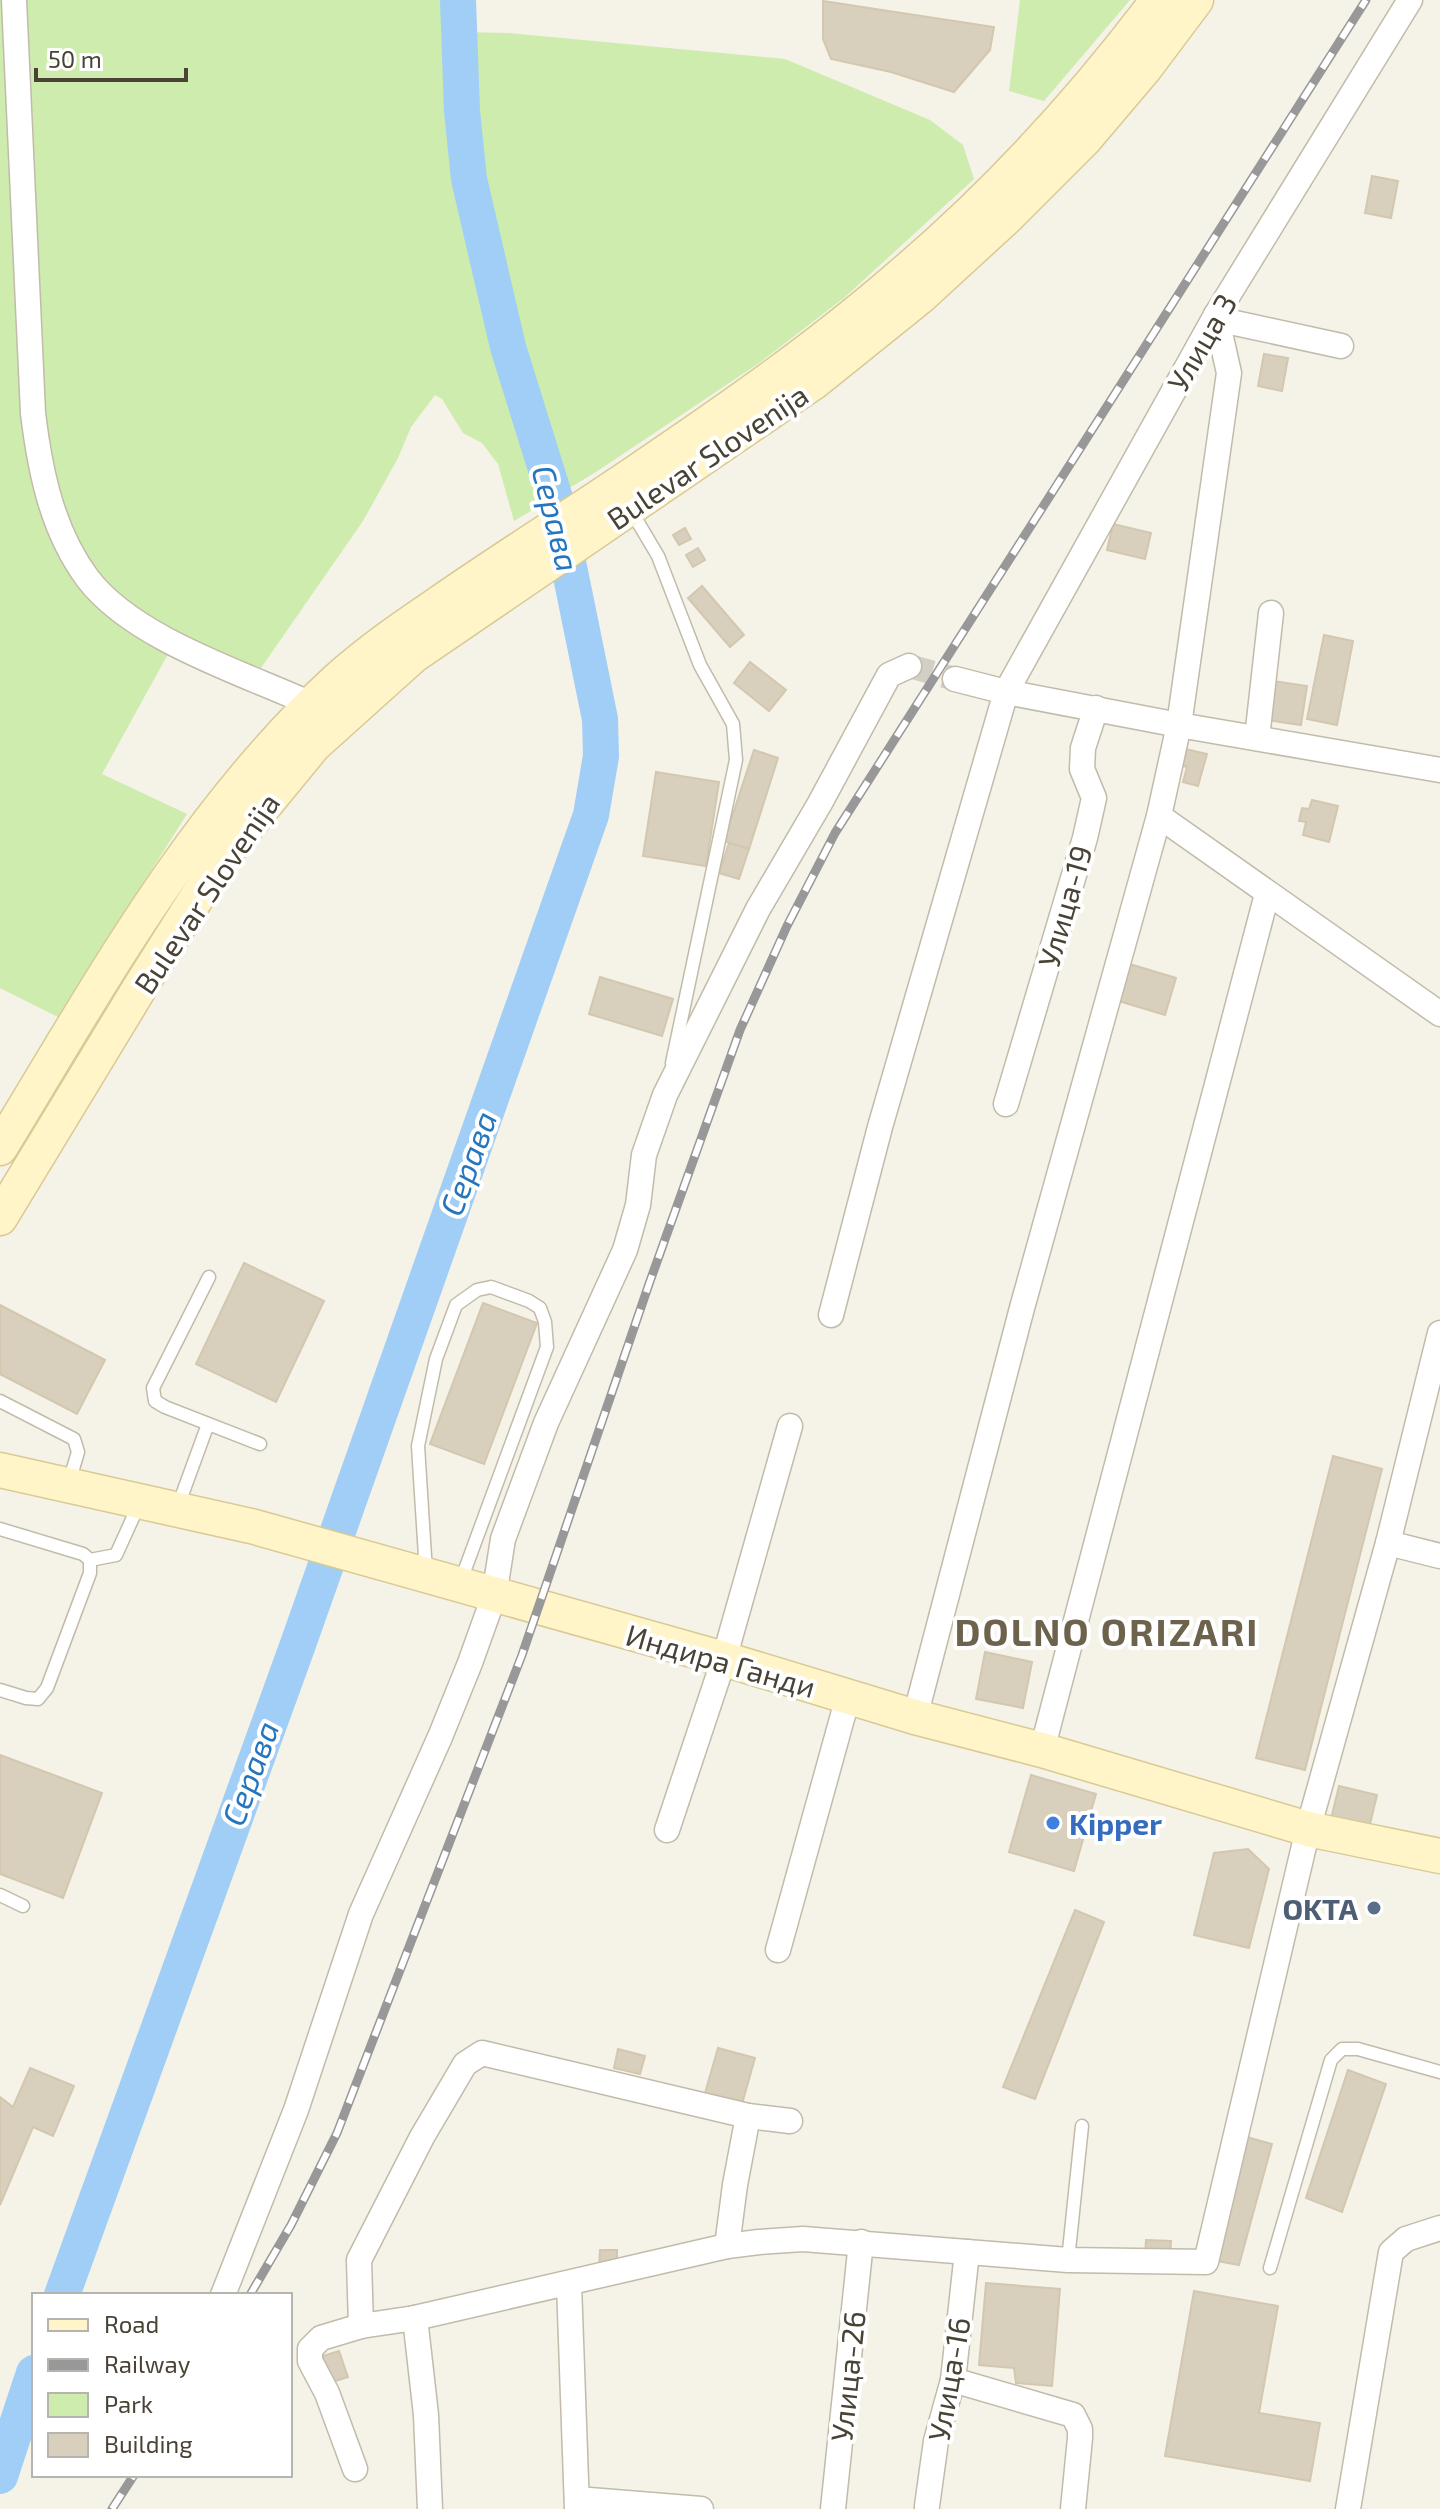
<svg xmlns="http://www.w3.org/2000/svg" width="1440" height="2509" font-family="'Exo 2',sans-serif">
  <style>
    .green { fill: #cdecae }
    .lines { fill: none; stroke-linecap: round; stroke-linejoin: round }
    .river { stroke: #a1cef6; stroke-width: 36 }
    .building { fill: #d8cfbd; stroke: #d3c7af; stroke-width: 2 }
    .street-tunnel { stroke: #d3cfc4; stroke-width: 24; stroke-dasharray: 24 12; stroke-linecap: butt }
    .lane-casing { stroke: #c2bbaa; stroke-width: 15 }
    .street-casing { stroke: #c2bbaa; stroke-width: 27 }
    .secondary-casing { stroke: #d9ca95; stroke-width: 37 }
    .lane { stroke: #fff; stroke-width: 12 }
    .street { stroke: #fff; stroke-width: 24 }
    .secondary { stroke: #fff5c9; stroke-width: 34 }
    .rail-casing { stroke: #989898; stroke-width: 9 }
    .rail { stroke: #fff; stroke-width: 6; stroke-dasharray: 18; stroke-linecap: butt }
    .shop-dot { fill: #3f7fe0; stroke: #fff; stroke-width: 3 }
    .service-dot { fill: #5c6f8a; stroke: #fff; stroke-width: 3 }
    .labels { text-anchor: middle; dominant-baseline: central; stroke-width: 8; stroke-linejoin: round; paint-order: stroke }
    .street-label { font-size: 30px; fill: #494336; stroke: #fff }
    .shop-label { font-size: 30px; font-weight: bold; fill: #366cbe; stroke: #fff; text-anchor: start }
    .service-label { font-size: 30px; font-weight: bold; fill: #4e5e75; stroke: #fff; text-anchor: end }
    .water-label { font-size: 32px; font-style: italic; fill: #2676be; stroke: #fff }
    .district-label { font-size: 38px; font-weight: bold; letter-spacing: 2px; fill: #6d624c; stroke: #fff }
  </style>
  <rect width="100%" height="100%" fill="#f5f2e8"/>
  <!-- green -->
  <g class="green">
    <path d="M0 0H458L459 32 509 33 785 59 930 120 963 145 974 179 845 297 759 363 596 472 514 521 498 464 482 443 463 433 442 399 435 395 411 427 398 458 363 521 254 678 174 643 102 774 187 814 58 1017 0 988Z"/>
    <path d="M1020 0H1130L1044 101 1009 91Z"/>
  </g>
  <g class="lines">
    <!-- river -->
    <g class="river">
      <path d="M62 2295 297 1647 591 815 601 756 600 719 555 498 508 347 469 179 462 111 458 0"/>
      <path d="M0 2476 34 2373"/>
    </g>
  </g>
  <!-- building -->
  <g class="building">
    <path d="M823 1 994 27 990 50 954 92 891 72 831 59 823 39Z"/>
    <path d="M1372 176 1398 181 1391 218 1365 213Z"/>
    <path d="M1264 354 1288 358 1282 391 1258 386Z"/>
    <path d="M1113 524 1151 533 1145 559 1107 550Z"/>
    <path d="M685 528 691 539 679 545 673 535Z"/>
    <path d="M698 548 705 560 693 567 686 555Z"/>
    <path d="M702 586 744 635 730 647 688 598Z"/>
    <path d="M1324 635 1353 641 1337 725 1307 719Z"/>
    <path d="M750 662 786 690 769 711 734 683Z"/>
    <path d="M1266 680 1307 686 1301 725 1260 719Z"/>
    <path d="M1181 748 1207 754 1198 786 1183 782 1187 767 1176 764Z"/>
    <path d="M754 750 778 758 749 849 724 841Z"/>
    <path d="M656 772 719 782 706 866 643 856Z"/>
    <path d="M1312 800 1338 806 1329 842 1303 835 1306 822 1299 821 1302 808 1309 809Z"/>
    <path d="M729 843 749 849 739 879 719 873Z"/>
    <path d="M1123 962 1176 978 1165 1015 1112 999Z"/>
    <path d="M600 977 673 999 662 1036 589 1014Z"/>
    <path d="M244 1263 324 1301 276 1402 196 1364Z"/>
    <path d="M483 1303 537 1323 484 1464 430 1444Z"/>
    <path d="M0 1305 105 1360 77 1414 0 1374Z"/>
    <path d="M1333 1456 1382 1469 1305 1770 1256 1758Z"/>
    <path d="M985 1652 1032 1662 1023 1708 976 1699Z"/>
    <path d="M0 1755 102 1793 63 1898 0 1874Z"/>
    <path d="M1031 1775 1096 1794 1074 1871 1009 1852Z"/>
    <path d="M1339 1786 1377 1795 1369 1828 1331 1819Z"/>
    <path d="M1248 1849 1269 1869 1249 1948 1194 1935 1214 1853Z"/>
    <path d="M1075 1910 1104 1922 1035 2099 1003 2087Z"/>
    <path d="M718 2048 755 2058 740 2111 703 2100Z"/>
    <path d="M618 2049 645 2056 640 2074 614 2068Z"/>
    <path d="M30 2068 74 2086 53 2136 33 2127 0 2205V2097L13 2107Z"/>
    <path d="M1348 2070 1386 2084 1342 2212 1306 2198Z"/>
    <path d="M1243 2136 1272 2144 1239 2265 1217 2261Z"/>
    <path d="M1146 2240 1171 2241 1170 2258 1145 2257Z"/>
    <path d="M600 2250H617V2268H599Z"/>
    <path d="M986 2283 1060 2289 1052 2386 1016 2383 1014 2368 979 2365Z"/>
    <path d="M1194 2291 1278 2306 1259 2413 1320 2423 1310 2481 1165 2456Z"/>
    <path d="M339 2351 348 2377 326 2384 317 2358Z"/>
  </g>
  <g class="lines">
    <!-- street-tunnel -->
    <path class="street-tunnel" d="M909 666 955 679"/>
    <defs>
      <g id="lane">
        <path d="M630 509 658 556 700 665 733 724 736 760 672 1063"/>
        <path d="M209 1277 153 1388 155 1401 165 1407 260 1444"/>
        <path d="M0 1401 74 1439 78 1452 69 1482"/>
        <path d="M178 1506 208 1424"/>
        <path d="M0 1529 83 1554 90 1560 116 1555 140 1502"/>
        <path d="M426 1572 418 1446 436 1359 456 1305 477 1290 491 1287 529 1301 540 1308 545 1322 547 1347 460 1583"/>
        <path d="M0 1690 26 1698 38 1699 47 1688 90 1573V1560"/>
        <path d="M0 1895 23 1906"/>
        <path d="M1068 2260 1082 2126"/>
        <path d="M1270 2268 1331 2060 1342 2049H1358L1440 2072"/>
      </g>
      <g id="street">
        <path d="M14 0 33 413C40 471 52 531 88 579 134 639 243 673 311 704"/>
        <path d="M1216 315 1235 323 1341 346"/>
        <path d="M955 679 1006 692 1179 725 1440 770"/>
        <path d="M1257 738 1271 613"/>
        <path d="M1159 816 1440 1014"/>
        <path d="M1006 1104 1085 838 1094 798 1082 769 1083 748 1096 708"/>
        <path d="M831 1315 880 1127 1006 692 1216 315 1410 0"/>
        <path d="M1388 1543 1440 1556"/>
        <path d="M915 1717 1022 1308 1159 816 1179 725 1229 373 1216 315"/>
        <path d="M1042 1750 1267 894"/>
        <path d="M667 1830 724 1659 790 1426"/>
        <path d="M778 1950 848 1697"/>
        <path d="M727 2246 735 2185 748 2116"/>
        <path d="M569 2284 577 2509"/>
        <path d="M223 2295 296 2110 361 1914 440 1737 470 1663 494 1596 503 1539 546 1423 625 1250 638 1205 644 1155 665 1095 758 909 820 803 889 675 909 666"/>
        <path d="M415 2318 426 2415 430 2509"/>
        <path d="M361 2326 359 2260 422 2137 465 2064 482 2053 748 2116 790 2121"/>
        <path d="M953 2380 1073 2415 1080 2429V2438L1073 2509"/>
        <path d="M355 2469 327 2393 310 2361V2349L321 2338 361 2326 415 2318 727 2246 759 2242 803 2239 1068 2260 1206 2262 1308 1829 1388 1543 1440 1333"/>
        <path d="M577 2499 701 2509"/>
        <path d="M927 2506 936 2441 953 2380 967 2252"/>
        <path d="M833 2509 861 2242"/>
        <path d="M1348 2509 1391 2252 1406 2239 1440 2228"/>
      </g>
      <g id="secondary">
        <path d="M0 1148C100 984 195 810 338 679 369 651 404 627 438 604 504 558 572 516 638 471 728 410 816 349 898 278 995 196 1082 101 1158 0"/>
        <path d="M0 1218 142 984 223 856 314 745 413 656 814 382 921 296 1008 216 1084 140 1145 68 1196 0"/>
        <path d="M0 1470 255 1527 724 1659 915 1717 1042 1750 1308 1829 1440 1856"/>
      </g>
    </defs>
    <!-- lane casing -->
    <use href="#lane" class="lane-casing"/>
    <!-- street casing -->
    <use href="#street" class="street-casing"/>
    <!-- secondary casing -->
    <use href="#secondary" class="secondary-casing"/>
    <!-- lane -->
    <use href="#lane" class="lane"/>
    <!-- street -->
    <use href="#street" class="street"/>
    <!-- secondary -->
    <use href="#secondary" class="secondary"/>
    <defs>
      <g id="rail">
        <path d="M250 2295 291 2225 337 2133 522 1655 649 1284 740 1030 787 926 835 833 1366 0"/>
        <path d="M112 2509 134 2475"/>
      </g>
    </defs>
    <!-- rail casing -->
    <use href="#rail" class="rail-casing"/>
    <!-- rail -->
    <use href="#rail" class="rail"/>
  </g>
  <!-- markers -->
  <circle class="shop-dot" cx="1053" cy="1823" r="8"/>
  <circle class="service-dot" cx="1374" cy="1908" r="8"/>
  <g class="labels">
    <!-- street labels -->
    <g class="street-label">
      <text transform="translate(1201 342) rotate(-60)">Улица 3</text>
      <text transform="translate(707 456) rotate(-34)">Bulevar Slovenija</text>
      <text transform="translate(206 893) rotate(-56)">Bulevar Slovenija</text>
      <text transform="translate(1064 906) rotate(-74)">Улица-19</text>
      <text transform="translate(721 1660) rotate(16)">Индира Ганди</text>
      <text transform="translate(847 2376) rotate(-84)">Улица-26</text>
      <text transform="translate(948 2379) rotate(-80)">Улица-16</text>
    </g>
    <!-- shop labels -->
    <g class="shop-label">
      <text x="1069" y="1823">Kipper</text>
    </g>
    <!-- service labels -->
    <g class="service-label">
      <text x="1358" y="1908">OKTA</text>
    </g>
    <!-- water labels -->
    <g class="water-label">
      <text transform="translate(557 518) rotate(76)">Серава</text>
      <text transform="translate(467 1163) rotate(-70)">Серава</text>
      <text transform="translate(249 1773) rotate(-70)">Серава</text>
    </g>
    <!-- district labels -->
    <g class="district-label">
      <text x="1107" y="1631">DOLNO ORIZARI</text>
    </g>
  </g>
  <!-- legend -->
  <rect x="32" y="2293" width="260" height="184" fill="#ffffff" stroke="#b6b4af" stroke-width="2"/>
  <rect x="48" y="2319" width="40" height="12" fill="#fff5c9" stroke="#b6b4af" stroke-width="2"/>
  <text x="104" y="2333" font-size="24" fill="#494336">Road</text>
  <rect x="48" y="2359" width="40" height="12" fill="#989898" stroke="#b6b4af" stroke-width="2"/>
  <text x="104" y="2373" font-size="24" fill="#494336">Railway</text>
  <rect x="48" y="2393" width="40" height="24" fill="#cdecae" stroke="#b6b4af" stroke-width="2"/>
  <text x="104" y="2413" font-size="24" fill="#494336">Park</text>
  <rect x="48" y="2433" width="40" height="24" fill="#d8cfbd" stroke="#b6b4af" stroke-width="2"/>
  <text x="104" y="2453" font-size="24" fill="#494336">Building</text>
  <!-- scale -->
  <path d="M36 68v12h150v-12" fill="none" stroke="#494336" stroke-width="4"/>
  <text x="48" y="68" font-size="24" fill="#494336" stroke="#ffffff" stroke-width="6" paint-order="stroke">50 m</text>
</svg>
